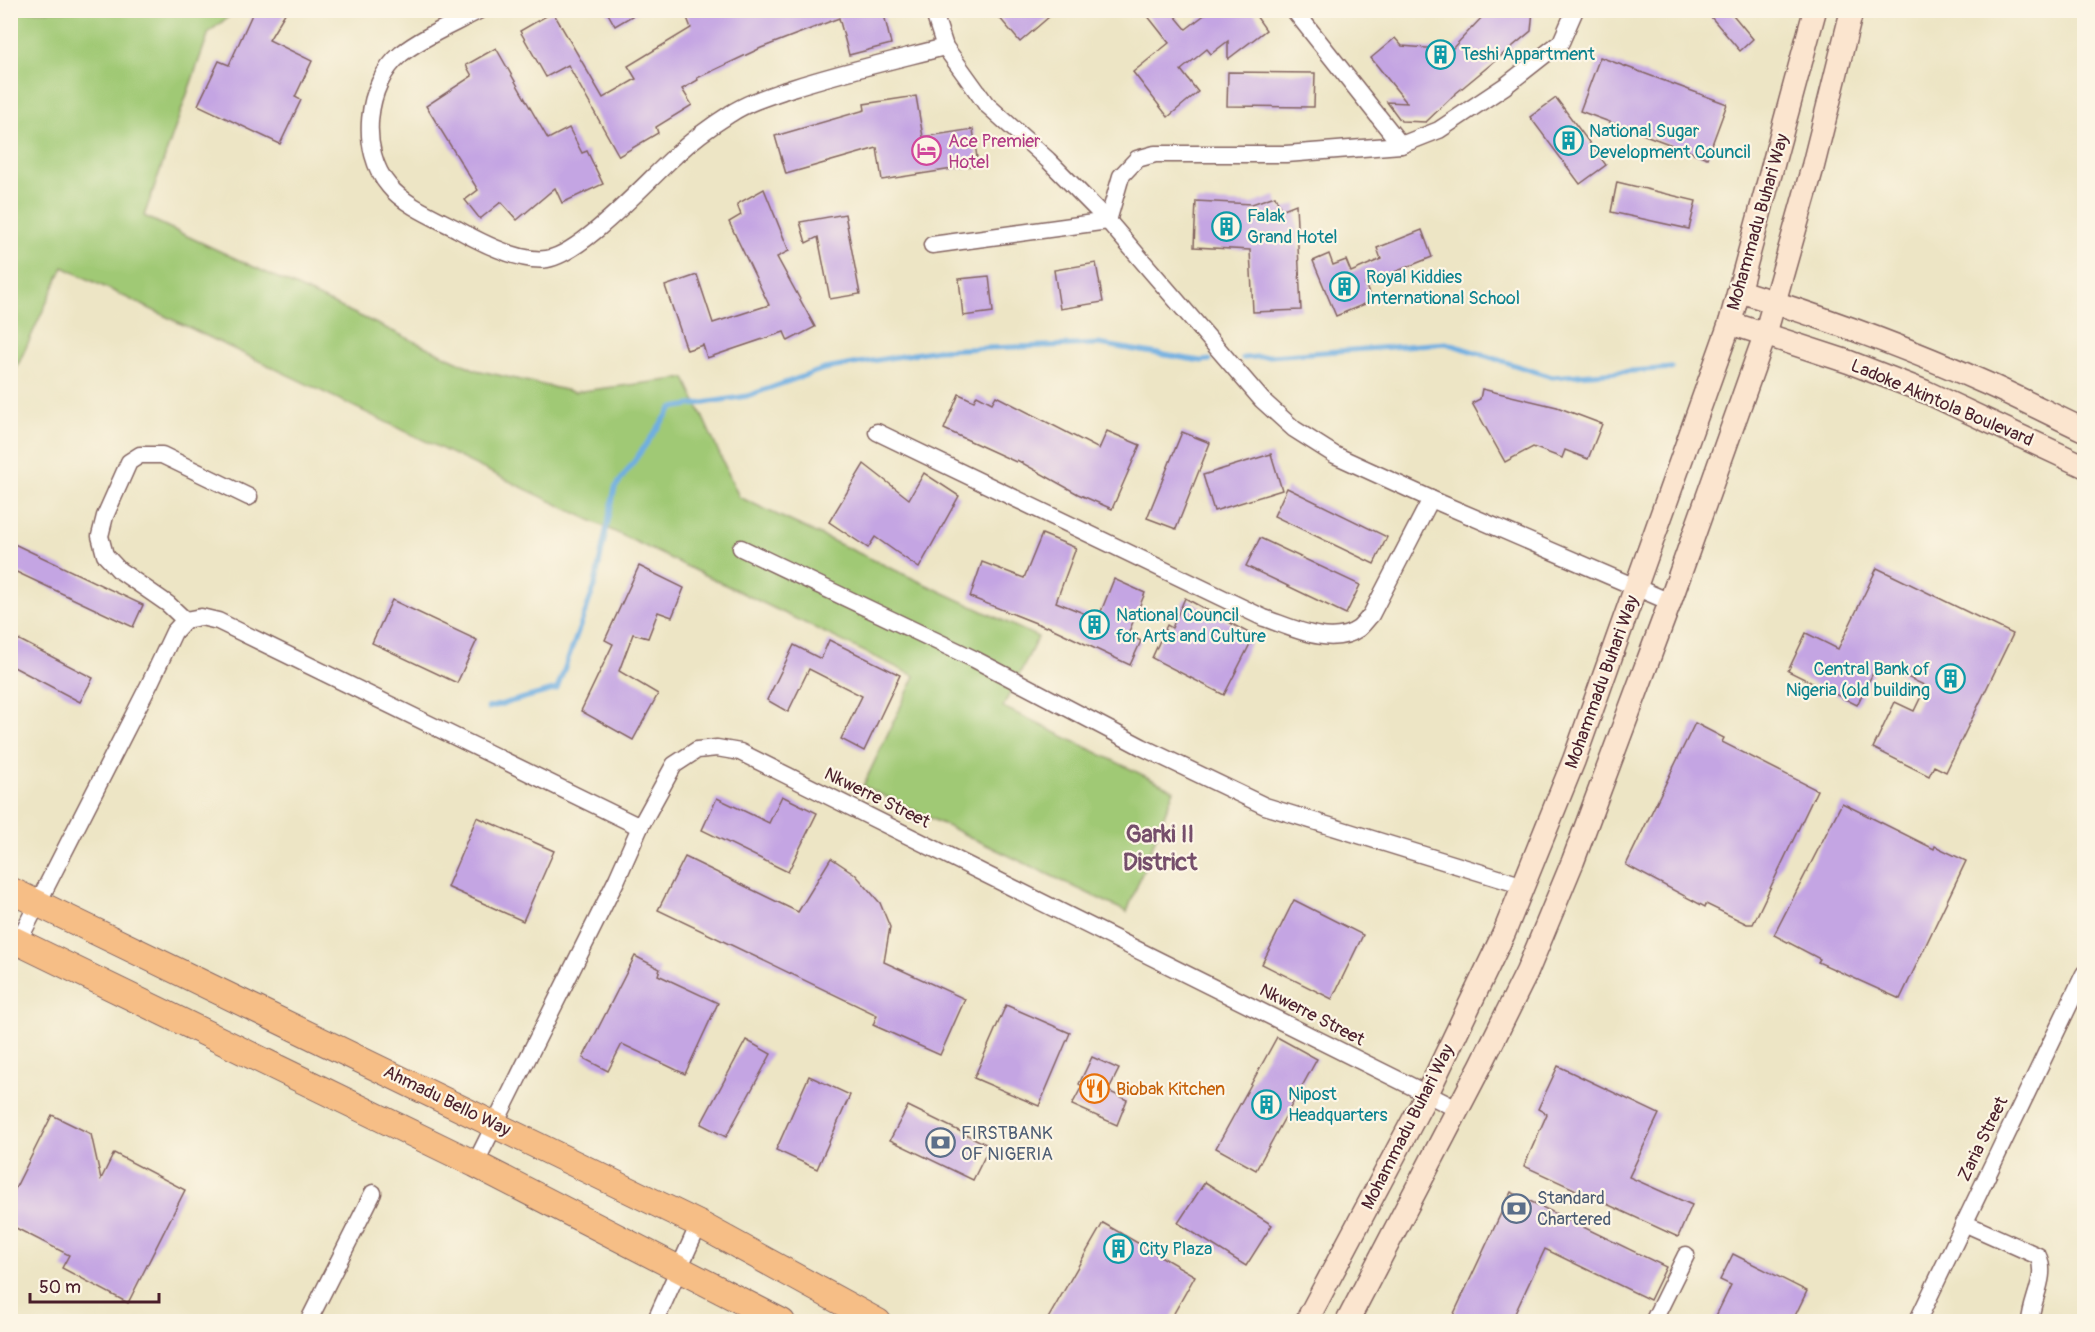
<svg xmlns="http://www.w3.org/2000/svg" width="2095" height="1332" font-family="Pangolin,sans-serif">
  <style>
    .green { fill: #a0c974; stroke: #757450; stroke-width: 1.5 }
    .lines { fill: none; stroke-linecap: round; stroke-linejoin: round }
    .stream { stroke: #6eaee1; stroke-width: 5 }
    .building { fill: #c4a5e3 }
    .street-casing { stroke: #836461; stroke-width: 19 }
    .secondary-casing { stroke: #836461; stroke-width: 25 }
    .primary-casing { stroke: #836461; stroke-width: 28 }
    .street { stroke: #fff; stroke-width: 16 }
    .secondary { stroke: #fbe5cf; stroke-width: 22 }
    .primary { stroke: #f6be86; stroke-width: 26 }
    .labels { text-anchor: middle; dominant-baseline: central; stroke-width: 4.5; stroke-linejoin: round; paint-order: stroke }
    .culture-label { font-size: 18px; fill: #0d838f; stroke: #fcf5e5; text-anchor: start }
    .hotel-label { font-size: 18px; fill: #b23c85; stroke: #fcf5e5; text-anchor: start }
    .street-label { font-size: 18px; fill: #4a1f2b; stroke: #fcf5e5 }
    .food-label { font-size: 18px; fill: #c56008; stroke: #fcf5e5; text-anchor: start }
    .service-label { font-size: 18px; fill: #4e5e75; stroke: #fcf5e5; text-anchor: start }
    .district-label { font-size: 24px; font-weight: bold; fill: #754e6b; stroke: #fcf5e5 }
  </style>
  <rect width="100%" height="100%" fill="#fcf5e5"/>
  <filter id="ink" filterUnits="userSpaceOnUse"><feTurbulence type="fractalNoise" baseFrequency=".0167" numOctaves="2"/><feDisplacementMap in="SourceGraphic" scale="12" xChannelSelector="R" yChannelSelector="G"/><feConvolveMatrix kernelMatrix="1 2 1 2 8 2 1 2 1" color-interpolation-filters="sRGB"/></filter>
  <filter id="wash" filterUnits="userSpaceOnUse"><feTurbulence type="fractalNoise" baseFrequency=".008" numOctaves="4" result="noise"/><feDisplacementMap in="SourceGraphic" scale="24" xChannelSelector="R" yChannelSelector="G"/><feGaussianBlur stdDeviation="1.35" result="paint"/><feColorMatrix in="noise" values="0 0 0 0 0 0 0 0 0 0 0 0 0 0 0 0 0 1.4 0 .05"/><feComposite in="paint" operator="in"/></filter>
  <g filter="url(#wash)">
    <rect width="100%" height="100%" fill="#ede5c5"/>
    <!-- green -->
    <path class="green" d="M11 11H236L209 32 144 216 476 370 574 392 685 378 739 497 1038 637 1003 707 1174 790 1127 912 863 786 915 676 63 267 11 380Z"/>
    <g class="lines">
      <!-- stream -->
      <g class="stream">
        <path d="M1243 358 1446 343 1552 377 1672 368"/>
        <path d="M488 708 557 689 594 588 615 488 672 408 747 396 824 369 937 350 1099 344 1201 361 1210 360"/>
      </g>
    </g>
    <g id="blocks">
      <!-- building -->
      <g class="building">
        <path d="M254 10H287L269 40 312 61 295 97 301 100 280 144 198 105 219 61 229 65Z"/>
        <path d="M606 10H642L615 26Z"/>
        <path d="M684 10H883L891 44 849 55 839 18 761 48 697 78 698 80 682 89 692 105 656 127 658 133 619 156 568 65 546 77 520 31 553 12 603 98 636 79 628 66 691 28Z"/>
        <path d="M993 10H1057L1020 42Z"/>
        <path d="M1143 10H1170L1186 29 1211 10H1252L1266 30 1228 59V41L1211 54 1207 49 1181 70 1198 92 1168 117 1133 72 1169 43Z"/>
        <path d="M1486 10H1533L1531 31 1455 94 1426 122 1401 121 1387 102 1407 103 1371 58 1395 38 1402 46 1451 50 1485 14Z"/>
        <path d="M1705 10H1729L1753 39 1740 51Z"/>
        <path d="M496 48 548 139 569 128 582 153 587 151 603 184 562 203 555 188 517 220 501 202 480 219 465 200 478 190 426 106 472 76 466 65Z"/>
        <path d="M1600 57 1727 104 1707 158 1580 111Z"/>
        <path d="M1228 72 1315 73 1314 107 1227 106Z"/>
        <path d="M916 96 923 137 973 129 978 165 882 180 877 148 786 174 775 136 865 110 864 104Z"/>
        <path d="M1556 98 1606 165 1580 184 1530 117Z"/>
        <path d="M1617 182 1696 201 1689 229 1611 212Z"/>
        <path d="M764 189 789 251 777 257 815 327 788 341 784 332 707 358 703 345 687 350 665 286 697 275 713 323 769 305 729 222 741 215 737 204Z"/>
        <path d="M1275 196 1281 210 1296 204 1301 310 1253 312 1250 250 1194 247 1196 201 1252 204Z"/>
        <path d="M845 214 860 294 830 299 818 237 806 243 800 222Z"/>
        <path d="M1422 230 1432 257 1365 284 1372 301 1336 316 1313 261 1329 254 1333 265 1346 260 1351 272 1381 259 1377 248Z"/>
        <path d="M1096 263 1103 302 1060 309 1054 270Z"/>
        <path d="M989 276 993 312 963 316 959 279Z"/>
        <path d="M1482 389 1557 407 1602 424 1588 459 1565 450 1562 458 1533 447 1505 462 1472 403 1480 399Z"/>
        <path d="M959 394 974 401 977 395 992 403 996 396 1099 449 1107 431 1140 445 1112 509 1078 494 1017 460 1016 462 944 429Z"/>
        <path d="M1182 432 1210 443 1176 529 1147 518Z"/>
        <path d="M1271 454 1282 490 1214 511 1203 475Z"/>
        <path d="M864 464 909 499 924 473 959 496 919 568 875 537 868 548 829 522Z"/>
        <path d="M1287 488 1387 537 1374 564 1274 516Z"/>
        <path d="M1042 534 1076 548 1056 602 1098 619 1114 579 1145 593 1128 634 1141 641 1130 665 1047 626 1046 627 970 597 982 562 1024 578Z"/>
        <path d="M1260 538 1360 585 1346 614 1246 566Z"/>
        <path d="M10 542 143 605 133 627 10 569Z"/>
        <path d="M639 566 684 588 672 617 658 612 648 638 633 634 619 671 658 694 633 740 581 711 613 644 605 640Z"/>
        <path d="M1877 568 2013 634 1946 772 1934 766 1929 776 1873 748 1895 702 1914 711 1926 686 1878 663 1857 705 1788 671 1806 633 1838 649Z"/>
        <path d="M1185 598 1254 636 1224 695 1152 658 1167 625 1172 628Z"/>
        <path d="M392 600 477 640 457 683 372 643Z"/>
        <path d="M10 635 93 678 80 702 10 665Z"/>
        <path d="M829 640 900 675 864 751 841 739 862 696 809 669 788 712 767 700 794 645 821 659Z"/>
        <path d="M1695 723 1724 738 1722 742 1817 790 1753 924H1747L1706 904 1705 907 1626 865Z"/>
        <path d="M782 796 817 813 788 872 702 830 717 798 769 823Z"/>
        <path d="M1842 803 1934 849 1935 846 1966 861 1900 999 1818 962 1820 959 1774 935Z"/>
        <path d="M477 817 554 851 523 921 447 887Z"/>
        <path d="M685 857 798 912 831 858 855 874 880 903 890 927 884 962 965 999 940 1055 873 1025 877 1015 658 910Z"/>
        <path d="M1294 900 1363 935 1332 999 1262 964Z"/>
        <path d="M635 956 660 969 658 975 718 1003 685 1074 622 1044 608 1071 583 1058Z"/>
        <path d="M1006 1005 1070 1033 1039 1106 974 1078Z"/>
        <path d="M1277 1037 1317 1059 1256 1170 1216 1148Z"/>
        <path d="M746 1040 771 1054 726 1137 701 1124Z"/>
        <path d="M1092 1057 1119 1069 1108 1091 1127 1100 1117 1125 1072 1105 1082 1086 1079 1084Z"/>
        <path d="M1558 1066 1659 1114 1629 1177 1692 1205 1678 1237 1524 1166 1547 1114 1538 1109Z"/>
        <path d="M809 1076 850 1095 817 1169 776 1150Z"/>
        <path d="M908 1106 990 1146 973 1180 890 1140Z"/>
        <path d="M52 1115 91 1134 101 1179 114 1153 185 1190 128 1303 62 1268 69 1255 10 1225V1199Z"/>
        <path d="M1205 1182 1272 1225 1246 1266 1178 1223Z"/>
        <path d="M1511 1192 1666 1267 1650 1300 1545 1249 1511 1322H1450Z"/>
        <path d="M1103 1223 1195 1276 1169 1322H1046Z"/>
        <path d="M1733 1254 1807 1291 1792 1322H1713L1731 1285 1720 1280Z"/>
      </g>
    </g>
  </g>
  <g filter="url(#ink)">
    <use href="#blocks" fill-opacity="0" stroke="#836461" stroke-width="1.5"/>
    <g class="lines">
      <defs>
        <g id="street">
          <path d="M480 10C454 24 424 36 401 54 365 84 359 151 389 186 404 205 436 218 457 229 480 242 520 263 547 259 583 253 647 181 676 155 692 140 711 126 730 114 748 102 772 95 792 88 842 72 894 60 945 47"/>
          <path d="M933 10 945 47 986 104 1048 160 1108 221 1262 400 1294 429 1335 455 1431 499 1670 602"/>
          <path d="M1294 10 1401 145"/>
          <path d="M932 245 1108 221 1121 176 1137 159 1155 154H1286L1401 145 1439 130 1505 86 1561 42 1575 10"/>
          <path d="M877 432 1264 618C1291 627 1331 648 1358 629 1363 625 1367 619 1371 615L1431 499"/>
          <path d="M741 548 974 659 1142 747 1265 806 1524 886"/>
          <path d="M185 620 168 604 119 570 105 555 100 536 105 516 129 462 140 455H162L249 497"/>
          <path d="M18 942 150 683 174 632 185 620 201 617 218 621 640 827"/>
          <path d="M475 1164 617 879 640 827 674 765 697 750 717 748 740 752 1459 1110"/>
          <path d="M1964 1223 2038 1256C2048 1277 2031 1300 2030 1322"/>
          <path d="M308 1322 373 1193"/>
          <path d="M655 1322 699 1224"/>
          <path d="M1653 1322 1686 1255"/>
          <path d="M1917 1322 2084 974"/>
        </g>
        <g id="secondary">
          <path d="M1739 291C1819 316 1905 347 1981 381 2016 396 2050 414 2084 430"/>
          <path d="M1730 323 1849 362 1926 392 2084 466"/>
          <path d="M1306 1322 1427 1094 1504 933 1574 760 1730 323 1815 10"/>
          <path d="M1347 1322 1481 1065 1527 972 1573 861 1670 602 1765 335 1813 166 1852 10"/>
        </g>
        <g id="primary">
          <path d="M10 890 699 1224 878 1322"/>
          <path d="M10 938 475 1164 782 1322"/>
        </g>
      </defs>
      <!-- street casing -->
      <use href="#street" class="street-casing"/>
      <!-- secondary casing -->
      <use href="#secondary" class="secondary-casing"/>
      <!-- primary casing -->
      <use href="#primary" class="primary-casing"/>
      <!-- street -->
      <use href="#street" class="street"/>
      <!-- secondary -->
      <use href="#secondary" class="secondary"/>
      <!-- primary -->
      <use href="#primary" class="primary"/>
    </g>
  </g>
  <!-- icons -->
  <defs>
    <symbol id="building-ring" viewBox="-11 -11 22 22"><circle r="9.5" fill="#fcf5e5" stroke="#0f9aa8" stroke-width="1.5"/><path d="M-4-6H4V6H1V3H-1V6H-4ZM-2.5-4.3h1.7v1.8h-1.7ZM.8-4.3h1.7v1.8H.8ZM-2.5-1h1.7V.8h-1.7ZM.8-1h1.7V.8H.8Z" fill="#0f9aa8"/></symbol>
    <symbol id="hotel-ring" viewBox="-11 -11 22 22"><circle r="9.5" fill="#fcf5e5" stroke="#d1479c" stroke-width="1.5"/><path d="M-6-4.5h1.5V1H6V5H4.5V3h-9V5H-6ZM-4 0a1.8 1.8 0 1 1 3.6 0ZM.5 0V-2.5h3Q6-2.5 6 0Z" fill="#d1479c"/></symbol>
    <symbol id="restaurant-ring" viewBox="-11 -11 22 22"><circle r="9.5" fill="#fcf5e5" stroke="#e8710a" stroke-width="1.5"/><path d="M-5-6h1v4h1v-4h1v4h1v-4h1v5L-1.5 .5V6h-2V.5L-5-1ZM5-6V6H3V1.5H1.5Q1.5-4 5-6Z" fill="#e8710a"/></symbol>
    <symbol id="bank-ring" viewBox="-11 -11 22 22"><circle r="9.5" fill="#fcf5e5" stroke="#5c6f8a" stroke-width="1.5"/><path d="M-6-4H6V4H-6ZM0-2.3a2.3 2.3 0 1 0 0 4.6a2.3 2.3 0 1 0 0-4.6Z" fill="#5c6f8a"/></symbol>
  </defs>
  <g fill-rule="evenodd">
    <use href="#building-ring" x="1424" y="38" width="33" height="33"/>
    <use href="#building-ring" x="1552" y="124" width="33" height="33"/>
    <use href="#hotel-ring" x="910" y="134" width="33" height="33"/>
    <use href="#building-ring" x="1210" y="210" width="33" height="33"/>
    <use href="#building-ring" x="1328" y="270" width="33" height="33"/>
    <use href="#building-ring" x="1078" y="608" width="33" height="33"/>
    <use href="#building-ring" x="1934" y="662" width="33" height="33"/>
    <use href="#restaurant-ring" x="1078" y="1072" width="33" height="33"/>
    <use href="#building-ring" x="1250" y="1088" width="33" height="33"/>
    <use href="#bank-ring" x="924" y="1126" width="33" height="33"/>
    <use href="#bank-ring" x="1500" y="1192" width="33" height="33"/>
    <use href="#building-ring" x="1102" y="1232" width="33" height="33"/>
  </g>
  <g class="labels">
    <!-- culture labels -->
    <g class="culture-label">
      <text x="1461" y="54">Teshi Appartment</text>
      <text x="1589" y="131">National Sugar<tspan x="1589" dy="21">Development Council</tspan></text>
      <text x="1247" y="216">Falak<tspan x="1247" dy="21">Grand Hotel</tspan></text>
      <text x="1366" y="277">Royal Kiddies<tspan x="1366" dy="21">International School</tspan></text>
      <text x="1116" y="615">National Council<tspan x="1116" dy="21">for Arts and Culture</tspan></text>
      <text x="1930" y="669" text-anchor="end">Central Bank of<tspan x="1930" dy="21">Nigeria (old building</tspan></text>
      <text x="1288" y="1094">Nipost<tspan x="1288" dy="21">Headquarters</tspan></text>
      <text x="1139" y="1249">City Plaza</text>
    </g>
    <!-- hotel labels -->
    <g class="hotel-label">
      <text x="948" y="141">Ace Premier<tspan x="948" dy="21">Hotel</tspan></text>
    </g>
    <!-- street labels -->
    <g class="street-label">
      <text transform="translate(1758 222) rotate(-74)">Mohammadu Buhari Way</text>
      <text transform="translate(1942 403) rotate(23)">Ladoke Akintola Boulevard</text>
      <text transform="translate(1602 682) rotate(-70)">Mohammadu Buhari Way</text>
      <text transform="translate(877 798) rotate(26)">Nkwerre Street</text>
      <text transform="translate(1312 1015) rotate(27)">Nkwerre Street</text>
      <text transform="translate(447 1101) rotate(26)">Ahmadu Bello Way</text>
      <text transform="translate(1408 1127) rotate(-63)">Mohammadu Buhari Way</text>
      <text transform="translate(1983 1139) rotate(-64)">Zaria Street</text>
    </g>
    <!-- food labels -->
    <g class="food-label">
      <text x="1116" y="1089">Biobak Kitchen</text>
    </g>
    <!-- service labels -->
    <g class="service-label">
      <text x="961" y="1133">FIRSTBANK<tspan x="961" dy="21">OF NIGERIA</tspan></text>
      <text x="1537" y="1198">Standard<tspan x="1537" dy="21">Chartered</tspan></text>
    </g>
    <!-- district labels -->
    <g class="district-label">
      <text x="1160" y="834">Garki II<tspan x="1160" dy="28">District</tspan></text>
    </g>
  </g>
  <!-- margin -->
  <rect width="2095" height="1332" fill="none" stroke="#fcf5e5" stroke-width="36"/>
  <!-- scale -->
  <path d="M30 1293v9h129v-9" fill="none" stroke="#4a1f2b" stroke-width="3"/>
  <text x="39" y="1293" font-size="18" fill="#4a1f2b" stroke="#fcf5e5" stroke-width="4.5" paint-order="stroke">50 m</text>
</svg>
